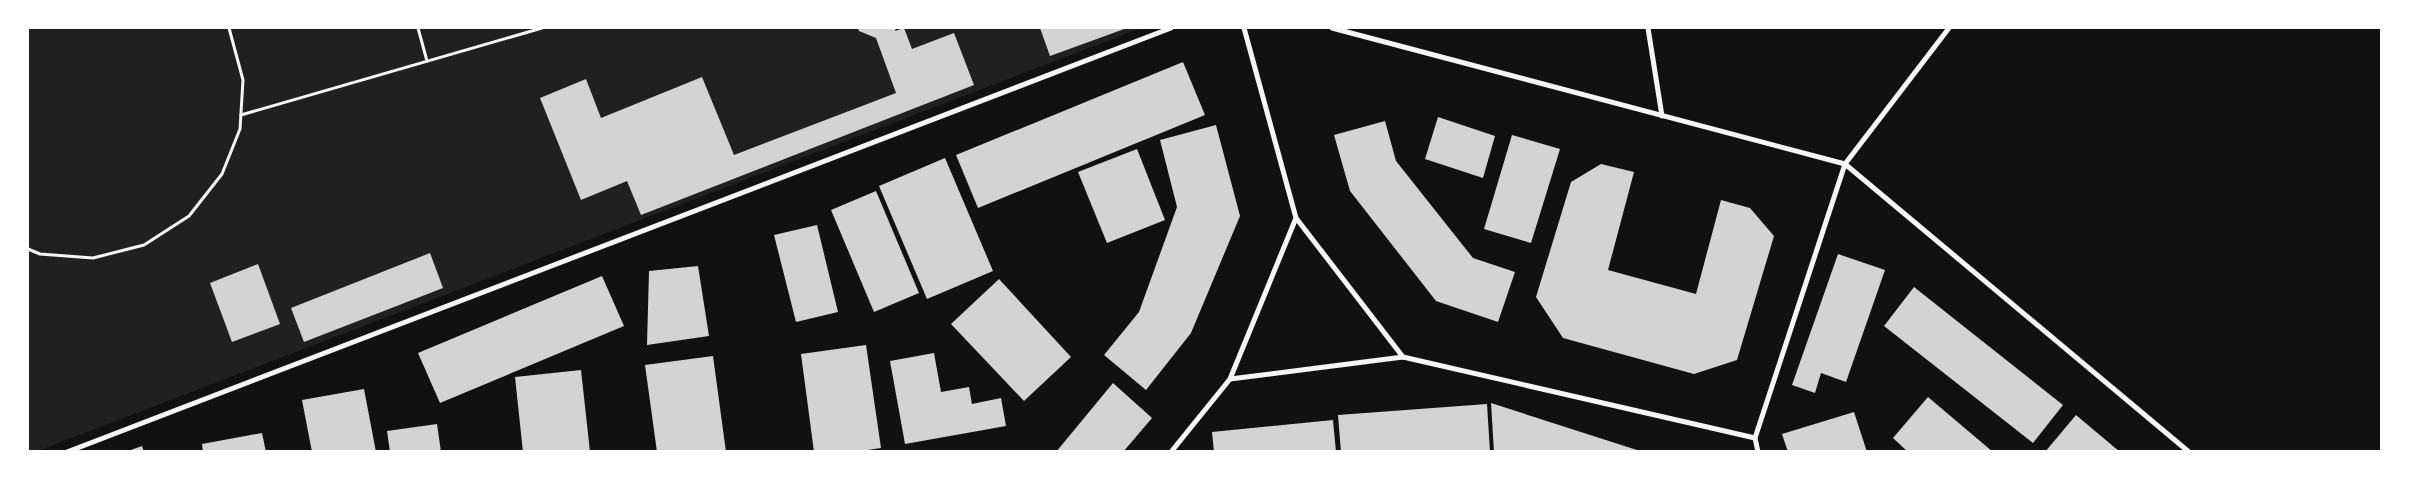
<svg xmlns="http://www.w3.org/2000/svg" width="2409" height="479" font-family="'PT Sans Narrow',sans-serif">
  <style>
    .green { fill: #202020 }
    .building { fill: #d3d3d3 }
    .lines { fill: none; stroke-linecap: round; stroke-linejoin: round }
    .path { stroke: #f5f5f5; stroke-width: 3 }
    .minor { stroke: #f5f5f5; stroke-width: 5 }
  </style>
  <rect width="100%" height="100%" fill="#111"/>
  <!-- green -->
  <path class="green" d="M28 28H1141L35 452 28 451Z"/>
  <!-- building -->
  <g class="building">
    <path d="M858 28H896L895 31 904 28 912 49 954 33 974 85 641 215 627 181 581 200 540 98 586 79 601 118 702 77 734 155 896 93 876 38 859 31Z"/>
    <path d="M1040 28H1127L1050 56Z"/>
    <path d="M1183 62 1205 115 978 208 956 155Z"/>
    <path d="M1438 117 1495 136 1483 178 1425 159Z"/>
    <path d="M1385 121 1396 161 1473 258 1515 272 1498 322 1436 301 1350 191 1334 135Z"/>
    <path d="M1216 125 1240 216 1191 333 1146 390 1104 355 1139 312 1177 207 1160 140Z"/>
    <path d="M1512 135 1560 149 1531 243 1484 229Z"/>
    <path d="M1137 149 1165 220 1107 243 1078 172Z"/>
    <path d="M945 158 993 271 927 299 879 186Z"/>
    <path d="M1601 164 1634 172 1608 270 1696 294 1721 200 1750 208 1774 236 1737 360 1694 374 1563 338 1536 297 1571 182Z"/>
    <path d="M876 191 919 293 874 312 831 210Z"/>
    <path d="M817 225 838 312 796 322 774 235Z"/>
    <path d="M430 253 443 288 304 342 291 308Z"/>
    <path d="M1838 254 1885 270 1846 382 1821 373 1815 393 1792 385Z"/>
    <path d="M258 264 280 324 232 342 210 283Z"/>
    <path d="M698 266 709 336 647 345 649 271Z"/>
    <path d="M602 276 624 326 440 403 418 353Z"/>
    <path d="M999 279 1071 357 1024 401 951 324Z"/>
    <path d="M1914 287 2063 405 2033 443 1884 326Z"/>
    <path d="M866 345 881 448 855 452H814L801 354Z"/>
    <path d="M934 353 941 392 969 387 972 404 1001 398 1006 426 905 444 890 361Z"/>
    <path d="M713 356 726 452H657L645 365Z"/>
    <path d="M581 370 590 452H523L515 377Z"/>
    <path d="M1113 383 1152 418 1123 452H1056Z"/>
    <path d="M364 389 376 452H312L302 400Z"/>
    <path d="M1928 397 1993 452H1908L1893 438Z"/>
    <path d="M1491 403 1640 451V452H1494Z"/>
    <path d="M1487 404 1490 452H1341L1338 415Z"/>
    <path d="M1854 412 1867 452H1788L1782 434Z"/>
    <path d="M2076 415 2120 452H2045Z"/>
    <path d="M1333 420 1336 452H1214L1212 432Z"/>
    <path d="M437 424 441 452H390L387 431Z"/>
    <path d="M262 433 266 452H203L202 444Z"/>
    <path d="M142 446 144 452H128V451Z"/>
  </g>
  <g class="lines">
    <!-- path -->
    <g class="path">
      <path d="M418 28 427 61"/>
      <path d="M241 115 542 28"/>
      <path d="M28 249 40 254 93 258 144 245 189 216 222 174 240 129 243 80 229 28"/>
    </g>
    <!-- minor -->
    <g class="minor">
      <path d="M1332 28 1845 164 2189 452"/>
      <path d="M1648 28 1662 116"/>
      <path d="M1403 357 1755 438"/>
      <path d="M1230 379 1403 357 1296 218 1244 28"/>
      <path d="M67 452 1171 28"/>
      <path d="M1171 452 1230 379 1296 218"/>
      <path d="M1758 452 1755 438 1845 164 1949 28"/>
    </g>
  </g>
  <!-- border -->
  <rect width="2409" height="479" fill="none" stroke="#ffffff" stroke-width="58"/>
</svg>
